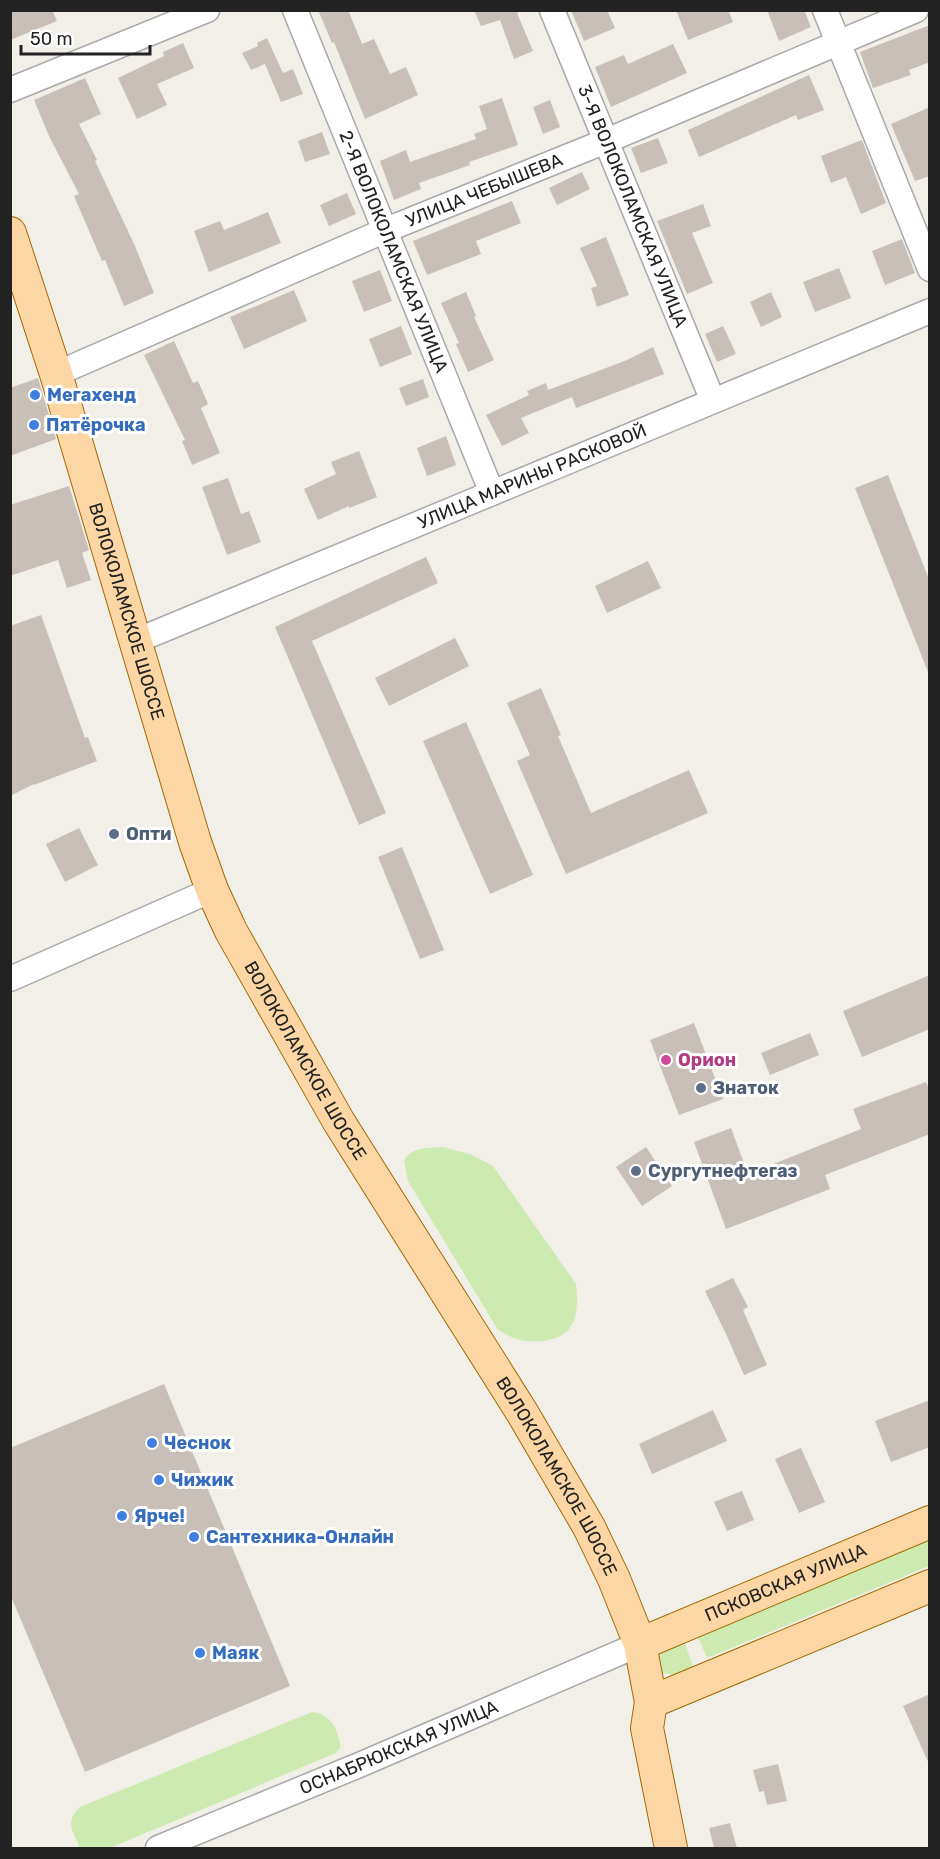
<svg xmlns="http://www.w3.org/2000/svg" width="940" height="1859" font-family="Rubik,sans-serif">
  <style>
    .grass { fill: #cdebb0 }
    .building { fill: #c7bfb8 }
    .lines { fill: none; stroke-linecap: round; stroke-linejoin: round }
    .minor-casing { stroke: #a9a9a9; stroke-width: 27 }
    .major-casing { stroke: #a06b00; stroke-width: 34 }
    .minor { stroke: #fff; stroke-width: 24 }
    .major { stroke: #fcd6a4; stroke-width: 32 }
    .shop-dot { fill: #3f7fe0; stroke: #fff; stroke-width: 2 }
    .service-dot { fill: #5c6f8a; stroke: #fff; stroke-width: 2 }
    .hotel-dot { fill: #d1479c; stroke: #fff; stroke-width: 2 }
    .labels { text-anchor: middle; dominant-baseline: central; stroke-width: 6; stroke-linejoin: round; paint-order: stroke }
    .street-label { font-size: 18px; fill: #222; stroke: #fff }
    .shop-label { font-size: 18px; font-weight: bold; fill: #366cbe; stroke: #fff; text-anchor: start }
    .service-label { font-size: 18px; font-weight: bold; fill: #4e5e75; stroke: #fff; text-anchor: start }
    .hotel-label { font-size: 18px; font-weight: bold; fill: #b23c85; stroke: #fff; text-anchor: start }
  </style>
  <rect width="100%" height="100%" fill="#f2efe9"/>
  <!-- grass -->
  <g class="grass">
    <path d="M442 1147 470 1154 493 1166 576 1284C579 1313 577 1337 543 1341 525 1343 513 1339 498 1330L408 1181 404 1160C412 1147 427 1148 442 1147Z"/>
    <path d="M929 1534V1566L707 1658 695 1631Z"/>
    <path d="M683 1638 693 1666 674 1675 662 1673 656 1666V1654Z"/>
    <path d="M312 1712C332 1714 337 1729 341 1747L336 1753 110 1848H80C73 1831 64 1822 80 1807Z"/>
  </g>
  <!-- building -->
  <g class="building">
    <path d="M10 10H52L57 21 10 40Z"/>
    <path d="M318 10H348L362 44 374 39 390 74 406 67 418 95 365 119 334 42 332 43Z"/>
    <path d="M474 10H520L517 13 533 51 514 59 500 20 481 26Z"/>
    <path d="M571 10H607L615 28 584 41Z"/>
    <path d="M676 10H728L733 22 688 40Z"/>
    <path d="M767 10H804L811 27 779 41Z"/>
    <path d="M930 25V62L909 70 911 75 873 88 860 52Z"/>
    <path d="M267 38 283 73 293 69 303 94 281 102 265 64 251 70 242 53 258 46 257 43Z"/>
    <path d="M183 43 194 68 157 84 167 105 137 119 118 78 164 56 163 52Z"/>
    <path d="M673 44 687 73 611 107 595 67 624 55 628 64Z"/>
    <path d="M809 75 824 110 798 120 796 115 699 157 688 130Z"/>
    <path d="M85 78 101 114 79 124 97 160 95 161 135 246 154 293 124 306 105 260 102 261 74 196 79 194 49 136 34 100Z"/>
    <path d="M502 98 518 145 469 162 470 165 419 183 421 189 394 200 380 161 406 150 410 162 476 139 474 134 487 129 479 106Z"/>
    <path d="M550 100 560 127 543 134 533 107Z"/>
    <path d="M930 107V176L915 181 891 124Z"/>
    <path d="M322 132 330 154 305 162 298 141Z"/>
    <path d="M658 138 668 163 641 173 631 148Z"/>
    <path d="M862 140 886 203 861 214 846 177 831 183 821 156Z"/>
    <path d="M582 172 590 189 557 205 549 188Z"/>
    <path d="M347 193 356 214 329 226 320 205Z"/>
    <path d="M512 201 521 223 476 241 481 254 427 275 413 241Z"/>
    <path d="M703 204 711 226 692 233 713 283 687 294 657 221Z"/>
    <path d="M268 212 281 243 209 272 194 231 220 221 224 230Z"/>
    <path d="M606 237 629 295 597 307 591 288 597 286 580 248Z"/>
    <path d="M902 239 915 273 885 285 872 251Z"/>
    <path d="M839 268 851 298 815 312 803 282Z"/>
    <path d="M380 270 392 301 364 312 352 281Z"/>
    <path d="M294 290 307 321 244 349 230 317Z"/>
    <path d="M466 292 476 316 474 317 494 360 468 372 456 344 459 343 441 303Z"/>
    <path d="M771 292 782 317 761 327 750 302Z"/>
    <path d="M401 326 412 354 380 367 369 339Z"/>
    <path d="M723 326 736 354 717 362 705 334Z"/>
    <path d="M174 341 193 383 198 381 208 404 201 408 220 453 192 465 182 441 185 440 144 355Z"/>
    <path d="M653 347 664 374 576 408 572 397 521 418 529 433 502 446 486 415 529 395 527 391 546 383 548 390 627 360Z"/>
    <path d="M38 378 56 439 10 456V388Z"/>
    <path d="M423 379 429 397 406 406 399 388Z"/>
    <path d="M446 436 456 465 427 476 417 448Z"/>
    <path d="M359 451 377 497 349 508V506L318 520 304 489 336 474 331 462Z"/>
    <path d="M888 475 930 582V677L855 488Z"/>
    <path d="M228 478 241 514 249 511 261 542 227 555 202 487Z"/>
    <path d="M69 486 89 550 82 553 91 580 67 588 58 560 10 576V505Z"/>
    <path d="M426 557 438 583 312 641 386 813 359 825 275 627Z"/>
    <path d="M648 561 661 588 607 613 595 586Z"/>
    <path d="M41 615 85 738 88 737 97 761 34 785V784L10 796V626Z"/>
    <path d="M455 638 469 666 389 706 375 678Z"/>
    <path d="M541 688 561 735 558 736 591 813 689 770 708 813 566 874 517 761 530 755 507 703Z"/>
    <path d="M466 722 533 875 490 894 423 741Z"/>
    <path d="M79 828 98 865 65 882 46 844Z"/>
    <path d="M402 847 444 950 420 959 378 857Z"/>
    <path d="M930 975V1029L862 1057 843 1011Z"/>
    <path d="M694 1023 723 1099 679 1115 650 1040Z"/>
    <path d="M810 1033 819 1055 770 1075 761 1053Z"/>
    <path d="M926 1082 930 1091V1134L825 1175 830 1189 726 1229 694 1142 731 1128 748 1174 861 1129 853 1109Z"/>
    <path d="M646 1147 672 1186 642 1206 616 1167Z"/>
    <path d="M733 1278 748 1307 743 1310 767 1365 744 1375 726 1334 705 1291Z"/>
    <path d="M164 1384 290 1686 85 1772 10 1594V1448Z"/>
    <path d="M930 1400V1447L891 1462 875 1421Z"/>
    <path d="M713 1410 727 1441 652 1474 639 1444Z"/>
    <path d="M801 1448 825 1502 799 1513 775 1459Z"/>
    <path d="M742 1491 754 1520 727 1531 714 1502Z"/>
    <path d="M930 1694V1766L903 1706Z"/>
    <path d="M778 1764 787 1801 767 1805 764 1791 759 1792 753 1770Z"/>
    <path d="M730 1823 737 1848H714L709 1828Z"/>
  </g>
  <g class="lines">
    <defs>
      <g id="minor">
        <path id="s1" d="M295 10 492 493"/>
        <path id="s2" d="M552 10 713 401"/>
        <path d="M825 10 930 269"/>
        <path d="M10 90 207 10"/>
        <path id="s3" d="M56 374 386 230 606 141 916 10"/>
        <path id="s4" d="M136 641 930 311"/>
        <path d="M10 979 212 890"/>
        <path id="s5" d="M158 1848 364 1763 640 1644"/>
      </g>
      <g id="major">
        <path id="s6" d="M10 233 56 374 195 842 212 890 231 931 339 1122 523 1414 589 1527 614 1579 640 1644 651 1702 647 1728 671 1848"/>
        <path id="s7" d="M640 1644 930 1522"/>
        <path d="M651 1702 930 1586"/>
      </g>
    </defs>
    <!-- minor casing -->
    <use href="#minor" class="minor-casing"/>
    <!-- major casing -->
    <use href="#major" class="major-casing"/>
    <!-- minor -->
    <use href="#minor" class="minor"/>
    <!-- major -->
    <use href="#major" class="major"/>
  </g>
  <!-- markers -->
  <g class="shop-dot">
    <circle cx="35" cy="395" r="6"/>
    <circle cx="34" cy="425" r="6"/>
    <circle cx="152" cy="1443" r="6"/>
    <circle cx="159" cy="1480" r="6"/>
    <circle cx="122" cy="1516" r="6"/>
    <circle cx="194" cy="1537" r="6"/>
    <circle cx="200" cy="1653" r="6"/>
  </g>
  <g class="service-dot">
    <circle cx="114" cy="834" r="6"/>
    <circle cx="701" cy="1088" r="6"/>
    <circle cx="636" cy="1171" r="6"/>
  </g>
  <circle class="hotel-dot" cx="666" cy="1060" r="6"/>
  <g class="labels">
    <!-- street labels -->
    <g class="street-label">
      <text stroke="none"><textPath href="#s3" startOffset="466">УЛИЦА ЧЕБЫШЕВА</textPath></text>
      <text stroke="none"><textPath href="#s2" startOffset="212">3-Я ВОЛОКОЛАМСКАЯ УЛИЦА</textPath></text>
      <text stroke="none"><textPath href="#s1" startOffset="261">2-Я ВОЛОКОЛАМСКАЯ УЛИЦА</textPath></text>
      <text stroke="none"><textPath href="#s4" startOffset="429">УЛИЦА МАРИНЫ РАСКОВОЙ</textPath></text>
      <text stroke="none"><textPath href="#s6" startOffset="396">ВОЛОКОЛАМСКОЕ ШОССЕ</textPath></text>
      <text stroke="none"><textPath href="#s6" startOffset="882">ВОЛОКОЛАМСКОЕ ШОССЕ</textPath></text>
      <text stroke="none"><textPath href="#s6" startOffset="1368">ВОЛОКОЛАМСКОЕ ШОССЕ</textPath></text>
      <text stroke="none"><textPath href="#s7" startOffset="158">ПСКОВСКАЯ УЛИЦА</textPath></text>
      <text stroke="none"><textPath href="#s5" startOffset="261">ОСНАБРЮКСКАЯ УЛИЦА</textPath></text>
    </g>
    <!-- shop labels -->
    <g class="shop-label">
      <text x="47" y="395">Мегахенд</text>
      <text x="46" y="425">Пятёрочка</text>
      <text x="164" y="1443">Чеснок</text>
      <text x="171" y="1480">Чижик</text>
      <text x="134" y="1516">Ярче!</text>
      <text x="206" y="1537">Сантехника-Онлайн</text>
      <text x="212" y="1653">Маяк</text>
    </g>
    <!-- service labels -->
    <g class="service-label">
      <text x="126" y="834">Опти</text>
      <text x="713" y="1088">Знаток</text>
      <text x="648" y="1171">Сургутнефтегаз</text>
    </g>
    <!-- hotel labels -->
    <g class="hotel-label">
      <text x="678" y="1060">Орион</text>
    </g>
  </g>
  <!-- border -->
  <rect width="940" height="1859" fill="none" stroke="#222222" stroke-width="24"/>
  <!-- scale -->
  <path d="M21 45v9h129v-9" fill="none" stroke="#222222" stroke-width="3"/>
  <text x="30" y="45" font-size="18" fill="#222222" stroke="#ffffff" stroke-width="4.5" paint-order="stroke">50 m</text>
</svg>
